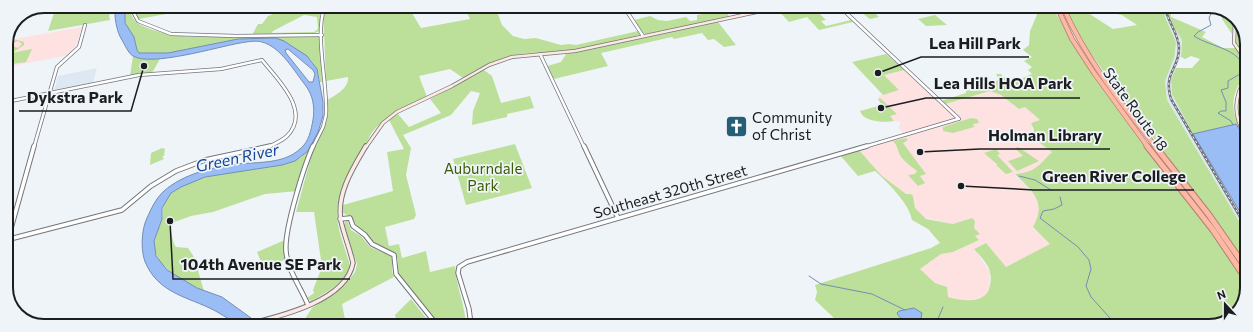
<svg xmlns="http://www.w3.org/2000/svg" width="1253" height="332" font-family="Commissioner,sans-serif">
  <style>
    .built { fill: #dde8f3 }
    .education { fill: #fde2e1 }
    .green { fill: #bce099; fill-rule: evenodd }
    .water { fill: #9abdf6; stroke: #748db6; fill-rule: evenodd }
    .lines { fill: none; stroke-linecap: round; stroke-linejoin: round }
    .stream { stroke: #748db6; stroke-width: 1 }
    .tertiary-far1-casing { stroke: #72767b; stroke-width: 4 }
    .tertiary-casing { stroke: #72767b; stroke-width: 5.5 }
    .secondary-far1-casing { stroke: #72767b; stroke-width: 4 }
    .secondary-casing { stroke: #72767b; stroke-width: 5.5 }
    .motorway-far1-casing { stroke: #af8275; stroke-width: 5.5 }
    .motorway-casing { stroke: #af8275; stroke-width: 7 }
    .tertiary-far1 { stroke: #fff; stroke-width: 2.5 }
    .tertiary { stroke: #fff; stroke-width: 3.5 }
    .secondary-far1 { stroke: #ffeae3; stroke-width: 2.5 }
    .secondary { stroke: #ffeae3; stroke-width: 3.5 }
    .motorway-far1 { stroke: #feb8a3; stroke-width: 4 }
    .motorway { stroke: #feb8a3; stroke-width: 5 }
    .rail-casing { stroke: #6f7275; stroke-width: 2.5 }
    .rail { stroke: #eff4f9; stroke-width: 1; stroke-dasharray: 2.5; stroke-linecap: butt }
    .labels { text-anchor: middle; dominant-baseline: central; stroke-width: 3.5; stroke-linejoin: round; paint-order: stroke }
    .street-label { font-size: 15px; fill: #1b1d1f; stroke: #eff4f9 }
    .poi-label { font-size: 15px; fill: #1b1d1f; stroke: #eff4f9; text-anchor: start }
    .park-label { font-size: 15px; fill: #3a5c03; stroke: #eff4f9 }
    .water-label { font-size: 16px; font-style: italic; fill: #154596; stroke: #eff4f9 }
    .rim { fill: none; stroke: #1b1d1f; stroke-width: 2 }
    .leader { fill: none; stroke: #1b1d1f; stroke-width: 1.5 }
    .callout-dot { fill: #1b1d1f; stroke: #eff4f9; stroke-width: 1.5 }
    .callout-label { font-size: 16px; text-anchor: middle; font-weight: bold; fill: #1b1d1f; stroke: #eff4f9; stroke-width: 3.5; stroke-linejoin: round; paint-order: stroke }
  </style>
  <rect width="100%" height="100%" fill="#eff4f9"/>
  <!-- built -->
  <g class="built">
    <path d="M1164 7H1169L1167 13 1173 26 1182 40 1181 57 1171 79 1193 134 1246 222V233L1167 100 1165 81 1176 42 1165 17Z"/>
    <path d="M97 68 93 83 54 91 58 76Z"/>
  </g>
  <!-- education -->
  <g class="education">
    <path d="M82 27 76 46 65 56 6 67V43L8 40Z"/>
    <path d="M905 70 941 105 990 91 1001 95 1019 109 1025 107 1040 120 1031 123 1033 134 1052 152 1041 166 1036 169 1015 175 1030 190 1038 200 1039 205V214L1033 228 1051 244 1006 267 986 243 974 248 990 272 989 288 986 295 983 297 965 301 947 297V287L935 283 920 269 941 254 953 252 979 240 975 236 971 218 953 224 923 217 915 208 913 196 906 194 881 175 858 149 906 137 898 127 900 125V122L894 121 889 116 897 114 878 96 899 90 884 75Z"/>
  </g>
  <!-- green -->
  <g class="green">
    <path d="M44 6H112L109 16 110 20 48 31 56 7 32 11Z"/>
    <path d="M125 6H129C130 11 132 17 135 21 146 31 177 36 191 37L319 35 321 37 322 82H320L317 69 311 60 289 44 278 39H238L168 53H138L134 37 125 25Z"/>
    <path d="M133 6H209L139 19Z"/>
    <path d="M293 6H323L320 10 321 30 313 34 252 35 258 24H262L268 16ZM304 15 317 17 318 29 314 32 272 33 273 31Z"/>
    <path d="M326 6H381L389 13 394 12 401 14 410 10 421 28 470 19 464 6H495L502 25 513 36 524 39 536 38 561 45 569 44 576 45 638 31 640 35 570 51 529 53 513 55 496 61 463 78 450 69 419 76 427 97C405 107 385 115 371 134 360 156 335 192 337 216 338 232 346 250 350 266 344 283 326 293 311 301L307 298 314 293 313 290 322 267 314 212H296L313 150 327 120V100C336 95 349 88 348 77L326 81 323 10Z"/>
    <path d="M716 7 722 8 730 17 646 34 643 33 634 20 650 16 658 20 667 21 686 17 690 21 697 20V15L708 13V8Z"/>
    <path d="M786 7H796L799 10 813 7 826 20 821 21 826 26 851 20 853 22 819 30 807 17 789 22 777 9Z"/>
    <path d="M842 7H869L879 17 870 19C860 12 860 8 847 11Z"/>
    <path d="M1029 7H1054L1056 14 1111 99 1210 229 1246 283V298L1232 318 1210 326H832L834 318 815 300 817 292 815 285 931 248 940 243 928 229 912 220C909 203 888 183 875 171L858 176 839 154 858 149 881 175 906 194H911L913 196 915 208 926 219 953 224 972 218 975 221 974 228 980 234 975 236 979 240 953 252 941 254 920 269 935 283 947 287 948 297C962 301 987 305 990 285 991 281 991 276 990 272 988 263 980 256 974 249L986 243 1006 267 1050 244 1033 227C1047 202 1033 192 1015 174 1036 172 1038 166 1052 152L1032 137 1034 130 1031 123 1040 120 1025 107 1019 109 1001 95 990 91 945 104 941 101 966 93V90L976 91V89L984 88 982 80C988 82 994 84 999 79L996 74H1001L1003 77C1009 78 1018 81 1023 78 1027 77 1028 75 1032 74L1028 70 1032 67 1024 61 1032 57 1023 50 1029 45 1030 31 1037 15Z"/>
    <path d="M1065 7H1071L1074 9V7H1164L1165 17 1176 42 1174 58 1165 81 1167 100 1246 233V262L1093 57 1077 33ZM1094 10 1122 15 1137 25 1113 29 1085 11Z"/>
    <path d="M1209 7H1219L1234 17 1232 34 1222 19V12Z"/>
    <path d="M1168 9 1171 10V17L1206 32 1202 37 1223 48H1236C1239 53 1245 59 1247 64 1250 73 1242 79 1238 86 1228 106 1236 123 1246 139H1228L1246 202V222L1193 134 1172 94 1171 79 1176 68H1192L1200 59 1191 56 1185 59 1181 57 1182 40 1173 26 1167 12Z"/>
    <path d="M935 15 947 25 926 26 918 19Z"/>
    <path d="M1237 18 1247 41V60L1236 43Z"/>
    <path d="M718 22 736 45 724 47 714 39 708 40 702 33 674 39 672 37 601 53 608 66 554 79 547 66 561 62 566 54Z"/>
    <path d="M17 40 24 42V45L12 53 32 49 26 62 6 65V58L11 54 6 57V45L8 44 18 48 22 44 18 41 6 45V43Z"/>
    <path d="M886 54 905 70 884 75 899 90 883 95 852 62Z"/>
    <path d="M133 56 142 59H160L152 73 130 76Z"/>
    <path d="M484 70 492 76 501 103 530 96 534 108 507 114V117L472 125 473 111 480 93 471 91 451 115 403 135 411 148 406 175 416 215 414 219 385 227 389 246 399 244 402 258 426 251 430 272 455 266C456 286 465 305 466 325H440L398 275 397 268 398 260C393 249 386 250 377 244 366 237 357 227 351 217L343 213V205L393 191 387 152 404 149 389 120 392 117 398 114 409 127 441 113 430 99Z"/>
    <path d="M1247 79 1246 135C1235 118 1234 96 1247 79Z"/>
    <path d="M880 98 897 114 890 116 894 121C885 123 863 122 860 111L882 105 878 99Z"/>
    <path d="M971 118 977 119 979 123 973 124 974 127 953 133 943 131V127Z"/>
    <path d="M906 138 908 140 903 143 926 174 920 176 925 183 918 186 908 175 915 174 917 171C912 167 906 163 902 158 897 152 899 147 893 141Z"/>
    <path d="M515 144 532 188 466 205 453 159Z"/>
    <path d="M1018 147 1039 161 1017 171 1008 161 1023 156 1015 148Z"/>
    <path d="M162 148 165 149 164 156H162L164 159 150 165 151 153Z"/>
    <path d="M996 149 1000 154 997 155 1013 172 1006 174 996 165H998L984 153Z"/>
    <path d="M308 151 298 191 265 194 213 212 191 216 169 224 174 244 176 247 188 248 194 257 204 291C184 283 147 263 155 237 157 231 160 226 162 220 164 213 161 208 166 200 183 170 258 172 289 163L300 158Z"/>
    <path d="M346 220H347L351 230 361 236 370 247 391 256C394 264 390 269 394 277L342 304 346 325H301L312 308 345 285 355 272 357 264 344 226Z"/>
    <path d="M285 240 286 259 264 269 257 252Z"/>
    <path d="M411 299 430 323 427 325H397L395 315Z"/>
  </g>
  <!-- water -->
  <g class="water">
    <path d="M116 6H125V23L134 37 137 50 139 53H168L238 39 276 38 284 41 307 56 317 69 323 102V116L318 132 308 151 295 161 282 165 205 177 181 187 171 193 162 208V219L154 241 156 256 167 270 197 288 222 297 251 318 254 325H235C231 319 225 317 219 313 194 298 162 296 147 266 140 254 141 230 147 218 151 209 156 198 164 191 183 174 213 167 237 164 258 162 284 164 300 149 309 142 311 130 313 120 315 107 313 96 306 86 294 71 281 47 262 42 255 40 247 42 240 43 217 47 151 67 133 56 128 53 125 45 122 40 117 33 113 14 116 6ZM288 49 313 70 315 74 313 82H309L286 53 285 50Z"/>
    <path d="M1236 124 1246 140V222L1193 134Z"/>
    <path d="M914 308 922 313 921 318 918 322C910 321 900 321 897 313L899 311Z"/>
  </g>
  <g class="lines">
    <!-- stream -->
    <g class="stream">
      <path d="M1210 7 1212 11 1209 18 1211 25 1198 32 1194 36C1210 47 1241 48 1245 71L1228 81V88L1221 90 1226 102V111H1221L1218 113 1231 121 1233 125"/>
      <path d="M1019 176 1035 180 1051 190"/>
      <path d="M1060 197 1062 205 1054 209 1043 211 1040 218 1078 247 1089 260 1091 269 1086 286 1091 297 1110 318 1109 326"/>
      <path d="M809 276 821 284 872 294 905 310"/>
      <path d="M920 320 926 326"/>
      <path d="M938 326 937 321 943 307"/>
    </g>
    <defs>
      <g id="tertiary-far1">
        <path d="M130 6 138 21 171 34 236 36 322 35"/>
        <path d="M624 7 643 36"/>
        <path d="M840 7 959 119"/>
        <path d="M540 54 584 147"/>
        <path d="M6 102 139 75 221 69 262 60C277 79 312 111 287 136 282 141 274 144 268 147"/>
        <path d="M34 147 57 67 79 47 85 25"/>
        <path d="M313 147 323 127 326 115C328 84 314 34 325 6"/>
        <path d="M864 147 958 119"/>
      </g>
      <g id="tertiary">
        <path d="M584 146 618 218"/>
        <path d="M340 219 350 218 353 226 365 235 372 244 394 255 396 274 437 325"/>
        <path d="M8 239 34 146"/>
        <path d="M6 240 122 210 151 186 176 171 205 160 270 146"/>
        <path d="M308 305C301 288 287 269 286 251 284 230 304 166 313 146"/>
        <path d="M471 325 469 309 458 273 459 267 467 262 867 146"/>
      </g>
      <g id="secondary-far1">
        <path d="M1235 17 1234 43 1247 62"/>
        <path d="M1246 137C1233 116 1233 97 1247 76"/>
        <path d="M366 147 383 123 397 112 452 86 489 65 512 57 575 51 780 7"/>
      </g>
      <path id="secondary" d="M245 325C277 317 346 302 353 263 350 249 344 235 341 221 336 194 353 168 366 146"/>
      <g id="motorway-far1">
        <path d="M1057 7 1072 39 1094 73 1148 147"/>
        <path d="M1063 7C1086 59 1121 103 1156 147"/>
      </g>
      <g id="motorway">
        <path d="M1147 146 1213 230 1246 279"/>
        <path d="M1155 146 1209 215 1246 268"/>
      </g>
    </defs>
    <!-- tertiary-far1 casing -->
    <use href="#tertiary-far1" class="tertiary-far1-casing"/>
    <!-- tertiary casing -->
    <use href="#tertiary" class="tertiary-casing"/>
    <!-- secondary-far1 casing -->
    <use href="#secondary-far1" class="secondary-far1-casing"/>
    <!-- secondary casing -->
    <use href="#secondary" class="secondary-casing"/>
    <!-- motorway-far1 casing -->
    <use href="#motorway-far1" class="motorway-far1-casing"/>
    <!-- motorway casing -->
    <use href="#motorway" class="motorway-casing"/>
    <!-- tertiary-far1 -->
    <use href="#tertiary-far1" class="tertiary-far1"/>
    <!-- tertiary -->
    <use href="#tertiary" class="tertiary"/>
    <!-- secondary-far1 -->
    <use href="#secondary-far1" class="secondary-far1"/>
    <!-- secondary -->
    <use href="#secondary" class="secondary"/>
    <!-- motorway-far1 -->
    <use href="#motorway-far1" class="motorway-far1"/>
    <!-- motorway -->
    <use href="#motorway" class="motorway"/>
    <defs>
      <path id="rail" d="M1165 7C1167 21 1179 34 1179 48 1179 70 1163 72 1171 99L1246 227"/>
    </defs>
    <!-- rail casing -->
    <use href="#rail" class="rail-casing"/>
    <!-- rail -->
    <use href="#rail" class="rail"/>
  </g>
  <!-- icons -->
  <defs>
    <symbol id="church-square" viewBox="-11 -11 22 22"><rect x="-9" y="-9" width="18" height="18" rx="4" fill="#245e77" stroke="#eff4f9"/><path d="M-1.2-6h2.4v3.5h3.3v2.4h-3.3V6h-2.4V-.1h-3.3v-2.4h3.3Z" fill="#fff"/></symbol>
  </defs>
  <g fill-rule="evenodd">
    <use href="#church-square" x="724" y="114" width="25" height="25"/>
  </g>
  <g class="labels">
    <!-- street labels -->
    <g class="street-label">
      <text transform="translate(1136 109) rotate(54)">State Route 18</text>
      <text transform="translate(670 191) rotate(-16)">Southeast 320th Street</text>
    </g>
    <!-- poi labels -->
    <g class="poi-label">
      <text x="752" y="117">Community<tspan x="752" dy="17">of Christ</tspan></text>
    </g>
    <!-- park labels -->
    <g class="park-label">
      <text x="483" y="168">Auburndale<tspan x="483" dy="17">Park</tspan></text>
    </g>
    <!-- water labels -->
    <g class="water-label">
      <text transform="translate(237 157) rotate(-12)">Green River</text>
    </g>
  </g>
  <!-- crop -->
  <path d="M0 0H1253V332H0ZM44 13H1209A31 31 0 0 1 1240 44V288A31 31 0 0 1 1209 319H44A31 31 0 0 1 13 288V44A31 31 0 0 1 44 13Z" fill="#eff4f9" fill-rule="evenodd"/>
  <path class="rim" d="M44 13H1209A31 31 0 0 1 1240 44V288A31 31 0 0 1 1209 319H44A31 31 0 0 1 13 288V44A31 31 0 0 1 44 13Z"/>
  <!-- callouts -->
  <path class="leader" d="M878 73L921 57H1029M881 108L926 98H1080M144 66L131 111H19M920 152L980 149H1110M961 186L1034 190H1194M170 221L173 279H350"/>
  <g class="callout-dot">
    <circle cx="878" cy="73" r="4"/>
    <circle cx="881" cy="108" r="4"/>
    <circle cx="144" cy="66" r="4"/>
    <circle cx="920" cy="152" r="4"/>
    <circle cx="961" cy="186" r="4"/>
    <circle cx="170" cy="221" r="4"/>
  </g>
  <g class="callout-label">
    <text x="975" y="49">Lea Hill Park</text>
    <text x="1003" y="89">Lea Hills HOA Park</text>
    <text x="75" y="103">Dykstra Park</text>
    <text x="1045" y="141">Holman Library</text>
    <text x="1114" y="182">Green River College</text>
    <text x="261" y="270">104th Avenue SE Park</text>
  </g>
  <!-- north arrow -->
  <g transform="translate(1225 304) rotate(339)" stroke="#eff4f9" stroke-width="3" paint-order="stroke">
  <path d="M0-3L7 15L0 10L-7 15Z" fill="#1b1d1f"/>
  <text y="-6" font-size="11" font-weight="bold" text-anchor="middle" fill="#1b1d1f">N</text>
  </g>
</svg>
